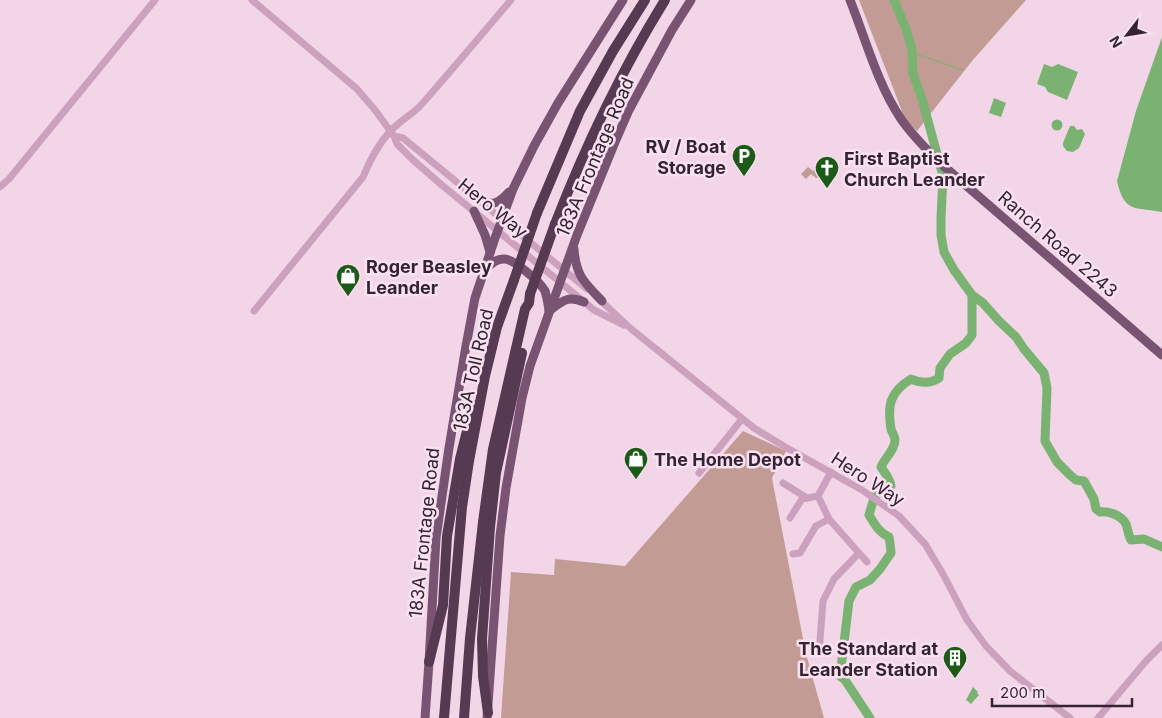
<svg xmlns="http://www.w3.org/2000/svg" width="1162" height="718" font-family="Inter,sans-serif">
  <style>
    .green { fill: #c29c94 }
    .water { fill: #7ab272 }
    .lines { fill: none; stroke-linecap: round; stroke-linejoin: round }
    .stream { stroke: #7ab272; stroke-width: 1 }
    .river { stroke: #7ab272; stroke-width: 9 }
    .minor { stroke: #cba1be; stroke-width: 7 }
    .major { stroke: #785472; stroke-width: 9 }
    .highway { stroke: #563a52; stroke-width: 10 }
    .highway-bridge { stroke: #563a52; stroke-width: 10 }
    .labels { text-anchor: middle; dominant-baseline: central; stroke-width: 5; stroke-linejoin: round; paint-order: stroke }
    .poi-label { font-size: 18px; font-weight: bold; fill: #342432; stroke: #fae1f1; text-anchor: start }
    .street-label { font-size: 18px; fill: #342432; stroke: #fae1f1 }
  </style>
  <rect width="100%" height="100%" fill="#f3d5e8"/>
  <!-- green -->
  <g class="green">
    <path d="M859 0H1026L972 61 917 131 905 119Z"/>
    <path d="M820 164 825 168 828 169 821 177 816 178 811 174 806 179 801 174 808 167 813 171Z"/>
    <path d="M743 431 786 451 772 478 806 654 824 718H501L511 572 554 575 555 559 625 566Z"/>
  </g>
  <!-- water -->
  <g class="water">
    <path d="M1162 37V212C1135 207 1124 213 1117 181L1136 111Z"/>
    <path d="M1044 64 1052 67 1058 64 1078 72 1067 100 1048 92 1045 87 1037 84Z"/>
    <path d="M994 98 1006 103 1001 117 989 113Z"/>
    <circle cx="1057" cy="125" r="5.5"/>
    <path d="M1070 126H1074L1077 130 1082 129 1085 134 1079 148 1073 152 1067 151 1063 146V143Z"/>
    <path d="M973 687 978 692 977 693 979 695 971 704 966 700Z"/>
  </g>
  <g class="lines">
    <!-- stream -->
    <path class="stream" d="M913 53 963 70"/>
    <!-- river -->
    <g class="river">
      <path d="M894 0 906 29 912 49 913 74 922 99 943 176 941 218V235L944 252 954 270 972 295 983 303 999 321 1016 337 1024 349 1044 373 1047 388 1045 441 1057 462 1070 475 1076 480 1084 481 1094 499 1096 509 1100 512C1109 511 1121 515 1126 524 1128 529 1128 535 1131 540L1144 539 1162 547"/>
      <path d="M870 718 845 680 840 676 849 601 856 587 870 580 880 569 891 553 890 543 889 537C879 533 874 523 869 515L875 495 891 486C890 479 885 473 881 467 884 459 895 450 895 440 895 437 892 432 891 429 887 405 890 392 911 379 920 383 930 384 939 378L940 368 950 354 966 343 972 335V295"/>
    </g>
    <!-- minor -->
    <g class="minor">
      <path d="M252 0 357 89 375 110 394 136 397 144 413 160 443 186 594 310 624 325"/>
      <path d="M394 136 403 138 587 289"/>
      <path d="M0 187 9 179 155 0"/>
      <path d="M599 299 630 328 754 428 787 448 862 490 899 516 925 544 943 574 967 620 986 646 1010 671 1070 718"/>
      <path d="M254 311 363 177C371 158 381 138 398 124 406 117 415 112 421 105 452 70 481 35 511 0"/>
      <path d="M831 472 818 496 829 519 867 562"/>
      <path d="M699 473 742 419"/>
      <path d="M783 483 807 498"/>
      <path d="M790 518 802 499 818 496"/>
      <path d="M793 554 800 553 816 526 829 519"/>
      <path d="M819 653 823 601 834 579 859 553"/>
      <path d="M1098 718 1146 661 1162 645"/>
    </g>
    <!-- major -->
    <g class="major">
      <path d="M850 0C866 40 877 83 901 119 912 135 926 149 939 162L1162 355"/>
      <path d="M478 200C493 206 498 204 509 192"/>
      <path d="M474 211 485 235 490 252"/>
      <path d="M574 249C576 276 584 282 602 301"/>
      <path d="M484 270C490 265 496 258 505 259 515 260 540 282 545 291 547 297 548 304 549 310"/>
      <path d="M549 311C563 301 567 295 584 302"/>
      <path d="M425 718 429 662 436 538 449 448 466 346 475 298 495 238 513 189 534 146 558 103 623 0"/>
      <path d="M487 718 500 536 506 488 522 398 530 366 577 235 615 142 629 110 672 30 691 0"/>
    </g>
    <!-- highway -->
    <g class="highway">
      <path d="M537 213 580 111 613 51 645 0"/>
      <path d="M555 224C585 147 621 71 665 0"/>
      <path d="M429 662 443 605 447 536 460 459 471 415 474 405"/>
      <path d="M488 713 483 676 482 639 490 527 496 473 522 353"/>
      <path d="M444 718 462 507 469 461 485 376 497 327 514 280"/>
      <path d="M464 718 470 638 483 522 493 449 525 309 529 303 530 294"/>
    </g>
    <!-- highway-bridge -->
    <g class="highway-bridge">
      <path d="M514 280 537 213"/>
      <path d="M530 294 555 224"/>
    </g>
  </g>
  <!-- icons -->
  <defs>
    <symbol id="parking-pin" viewBox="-11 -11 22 30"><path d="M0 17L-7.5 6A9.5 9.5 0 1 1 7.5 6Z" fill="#1d5917" stroke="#fae1f1"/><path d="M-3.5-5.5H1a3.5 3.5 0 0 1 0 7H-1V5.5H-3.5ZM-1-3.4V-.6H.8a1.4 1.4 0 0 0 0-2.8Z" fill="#fff"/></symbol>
    <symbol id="church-pin" viewBox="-11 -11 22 30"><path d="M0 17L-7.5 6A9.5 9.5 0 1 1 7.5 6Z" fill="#1d5917" stroke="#fae1f1"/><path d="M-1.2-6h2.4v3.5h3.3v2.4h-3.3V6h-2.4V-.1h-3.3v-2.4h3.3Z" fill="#fff"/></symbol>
    <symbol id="shop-pin" viewBox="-11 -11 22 30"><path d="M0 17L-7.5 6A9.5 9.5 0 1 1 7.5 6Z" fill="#1d5917" stroke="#fae1f1"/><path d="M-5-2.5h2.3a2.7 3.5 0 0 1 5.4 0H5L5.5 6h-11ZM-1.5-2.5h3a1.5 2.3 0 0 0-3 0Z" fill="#fff"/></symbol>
    <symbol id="building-pin" viewBox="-11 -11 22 30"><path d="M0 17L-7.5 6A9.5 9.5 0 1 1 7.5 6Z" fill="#1d5917" stroke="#fae1f1"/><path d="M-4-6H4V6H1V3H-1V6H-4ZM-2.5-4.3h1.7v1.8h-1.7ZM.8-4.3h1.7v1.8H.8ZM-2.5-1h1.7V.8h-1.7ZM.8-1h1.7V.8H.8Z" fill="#fff"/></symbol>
  </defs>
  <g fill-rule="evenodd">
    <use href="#parking-pin" x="730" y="142" width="28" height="38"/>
    <use href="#church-pin" x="813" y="154" width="28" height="38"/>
    <use href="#shop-pin" x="334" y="262" width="28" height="38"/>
    <use href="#shop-pin" x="622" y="445" width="28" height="38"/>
    <use href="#building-pin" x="941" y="644" width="28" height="38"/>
  </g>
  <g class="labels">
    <!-- poi labels -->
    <g class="poi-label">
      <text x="726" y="146" text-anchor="end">RV / Boat<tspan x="726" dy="21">Storage</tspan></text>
      <text x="844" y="158">First Baptist<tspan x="844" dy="21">Church Leander</tspan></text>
      <text x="366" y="266">Roger Beasley<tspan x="366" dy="21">Leander</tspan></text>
      <text x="654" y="459">The Home Depot</text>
      <text x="938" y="648" text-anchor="end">The Standard at<tspan x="938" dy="21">Leander Station</tspan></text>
    </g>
    <!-- street labels -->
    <g class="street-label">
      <text transform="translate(595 157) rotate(-67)">183A Frontage Road</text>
      <text transform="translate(493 208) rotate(39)">Hero Way</text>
      <text transform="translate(1058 244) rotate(41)">Ranch Road 2243</text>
      <text transform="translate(473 370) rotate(-77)">183A Toll Road</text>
      <text transform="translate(868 479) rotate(33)">Hero Way</text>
      <text transform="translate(424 533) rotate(-84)">183A Frontage Road</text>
    </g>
  </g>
  <!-- north arrow -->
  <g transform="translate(1127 35) rotate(239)" stroke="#fae1f1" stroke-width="4" paint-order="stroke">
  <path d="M0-4L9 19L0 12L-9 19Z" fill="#342432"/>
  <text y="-8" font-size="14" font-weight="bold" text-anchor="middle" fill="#342432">N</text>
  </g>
  <!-- scale -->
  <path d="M992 698v8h140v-8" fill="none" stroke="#342432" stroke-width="2.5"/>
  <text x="1000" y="698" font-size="15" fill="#342432" stroke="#fae1f1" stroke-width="4" paint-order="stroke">200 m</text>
</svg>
